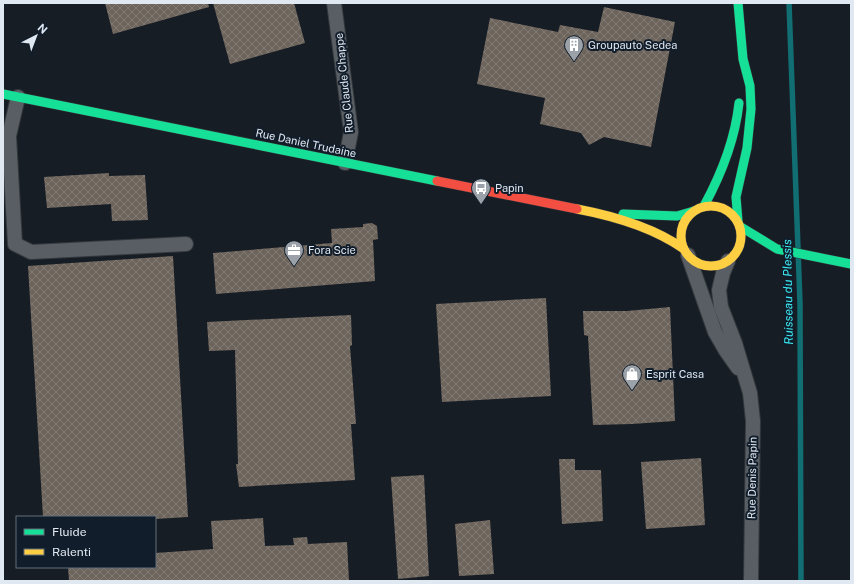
<svg xmlns="http://www.w3.org/2000/svg" width="854" height="584" font-family="'Public Sans',sans-serif">
  <style>
    .lines { fill: none; stroke-linecap: round; stroke-linejoin: round }
    .stream { stroke: #116e73; stroke-width: 5.5 }
    .building { fill: url(#building-cross-hatch) }
    .street-casing { stroke: #34393e; stroke-width: 16 }
    .fast-casing { stroke: #34393e; stroke-width: 10 }
    .slow-casing { stroke: #34393e; stroke-width: 10 }
    .jam-casing { stroke: #34393e; stroke-width: 10 }
    .street { stroke: #595e64; stroke-width: 14 }
    .fast { stroke: #16e098; stroke-width: 9 }
    .slow { stroke: #ffcf43; stroke-width: 9 }
    .jam { stroke: #f24e42; stroke-width: 9 }
    .labels { text-anchor: middle; dominant-baseline: central; stroke-width: 4; stroke-linejoin: round; paint-order: stroke }
    .poi-label { font-size: 11px; fill: #e0e8f1; stroke: #111d2a; text-anchor: start }
    .street-label { font-size: 11px; fill: #e0e8f1; stroke: #111d2a }
    .water-label { font-size: 12px; font-style: italic; fill: #3cecf4; stroke: #111d2a }
  </style>
  <defs>
    <pattern id="building-cross-hatch" width="8" height="8" patternUnits="userSpaceOnUse"><rect width="8" height="8" fill="#6d645c"/><path d="M0 0l8 8M0 8l8-8" fill="none" stroke="#827a74"/></pattern>
  </defs>
  <rect width="100%" height="100%" fill="#171d24"/>
  <g class="lines">
    <!-- stream -->
    <path class="stream" d="M789 3 800 303 801 581"/>
  </g>
  <!-- building -->
  <g class="building">
    <path d="M105 3H208L209 7 113 34Z"/>
    <path d="M213 3H294L305 43 230 64Z"/>
    <path d="M604 7 675 22 651 147 604 137 589 145 581 133 540 124 545 98 477 84 490 18 558 32 560 25 598 32Z"/>
    <path d="M109 173V176L145 175 148 220 112 221 111 204 47 208 44 177Z"/>
    <path d="M372 223 377 226 378 239 373 240 375 281 216 294 213 253 332 243 331 229 363 227V224Z"/>
    <path d="M173 256 188 517 155 519V517H43L28 266Z"/>
    <path d="M546 298 551 396 442 402 436 304Z"/>
    <path d="M670 307 675 421 632 424 593 425 588 336 584 335 583 311H627Z"/>
    <path d="M351 315 352 345 350 346 356 424H351L355 480 239 487 236 464H238L235 350 209 351 207 322Z"/>
    <path d="M701 458 705 525 646 529 641 462Z"/>
    <path d="M559 459H575V470H601L603 521 562 524Z"/>
    <path d="M424 475 429 576 398 579 391 477Z"/>
    <path d="M263 518 265 546 294 545 293 538 307 537 308 544 347 542 349 581H69L68 567H155V553L213 549 211 521Z"/>
    <path d="M490 520 494 574 459 576 455 524Z"/>
  </g>
  <g class="lines">
    <defs>
      <g id="street">
        <path d="M334 3 351 132 345 163"/>
        <path d="M18 97 9 136 15 244 31 252 186 244"/>
        <path d="M688 255 715 332 726 351 738 368"/>
        <path d="M728 261 723 273 719 290 721 307 735 343 750 393 753 421 751 581"/>
      </g>
      <g id="fast">
        <path d="M738 3 743 59 750 86 751 109 747 148 736 197 738 221"/>
        <path d="M3 94 437 181"/>
        <path d="M704 206C722 173 735 140 739 103"/>
        <path d="M623 214 677 216 694 211"/>
        <path d="M741 227 777 249 851 264"/>
      </g>
      <g id="slow">
        <circle cx="711" cy="236" r="30"/>
        <path d="M577 209C614 216 653 227 684 249"/>
      </g>
      <path id="jam" d="M437 181 577 209"/>
    </defs>
    <!-- street casing -->
    <use href="#street" class="street-casing"/>
    <!-- fast casing -->
    <use href="#fast" class="fast-casing"/>
    <!-- slow casing -->
    <use href="#slow" class="slow-casing"/>
    <!-- jam casing -->
    <use href="#jam" class="jam-casing"/>
    <!-- street -->
    <use href="#street" class="street"/>
    <!-- fast -->
    <use href="#fast" class="fast"/>
    <!-- slow -->
    <use href="#slow" class="slow"/>
    <!-- jam -->
    <use href="#jam" class="jam"/>
  </g>
  <!-- icons -->
  <defs>
    <symbol id="building-pin" viewBox="-11 -11 22 30"><path d="M0 17L-7.5 6A9.5 9.5 0 1 1 7.5 6Z" fill="#9aa1a9" stroke="#111d2a"/><path d="M-4-6H4V6H1V3H-1V6H-4ZM-2.5-4.3h1.7v1.8h-1.7ZM.8-4.3h1.7v1.8H.8ZM-2.5-1h1.7V.8h-1.7ZM.8-1h1.7V.8H.8Z" fill="#fff"/></symbol>
    <symbol id="bus-pin" viewBox="-11 -11 22 30"><path d="M0 17L-7.5 6A9.5 9.5 0 1 1 7.5 6Z" fill="#9aa1a9" stroke="#111d2a"/><path d="M-5-6H5V4H4V6H2V4H-2V6H-4V4H-5ZM-3.5-4V0h7V-4ZM-3.5 1.2v1.5H-2V1.2ZM2 1.2v1.5H3.5V1.2Z" fill="#fff"/></symbol>
    <symbol id="office-pin" viewBox="-11 -11 22 30"><path d="M0 17L-7.5 6A9.5 9.5 0 1 1 7.5 6Z" fill="#9aa1a9" stroke="#111d2a"/><path d="M-6-3h4V-5.5h4V-3h4V5H-6ZM-1-4.5V-3h2v-1.5ZM-6 0V1H6V0Z" fill="#fff"/></symbol>
    <symbol id="shop-pin" viewBox="-11 -11 22 30"><path d="M0 17L-7.5 6A9.5 9.5 0 1 1 7.5 6Z" fill="#9aa1a9" stroke="#111d2a"/><path d="M-5-2.5h2.3a2.7 3.5 0 0 1 5.4 0H5L5.5 6h-11ZM-1.5-2.5h3a1.5 2.3 0 0 0-3 0Z" fill="#fff"/></symbol>
  </defs>
  <g fill-rule="evenodd">
    <use href="#building-pin" x="563" y="34" width="22" height="30"/>
    <use href="#bus-pin" x="470" y="177" width="22" height="30"/>
    <use href="#office-pin" x="283" y="239" width="22" height="30"/>
    <use href="#shop-pin" x="621" y="363" width="22" height="30"/>
  </g>
  <g class="labels">
    <!-- poi labels -->
    <g class="poi-label">
      <text x="588" y="45">Groupauto Sedea</text>
      <text x="495" y="188">Papin</text>
      <text x="308" y="250">Fora Scie</text>
      <text x="646" y="374">Esprit Casa</text>
    </g>
    <!-- street labels -->
    <g class="street-label">
      <text transform="translate(344 83) rotate(-96)">Rue Claude Chappe</text>
      <text transform="translate(306 143) rotate(12)">Rue Daniel Trudaine</text>
      <text transform="translate(752 478) rotate(-89)">Rue Denis Papin</text>
    </g>
    <!-- water labels -->
    <g class="water-label">
      <text transform="translate(788 292) rotate(-91)">Ruisseau du Plessis</text>
    </g>
  </g>
  <!-- border -->
  <rect width="854" height="584" fill="none" stroke="#e0e8f1" stroke-width="8"/>
  <!-- legend -->
  <rect x="16" y="516" width="140" height="52" fill="#111d2a" stroke="#646e7a"/>
  <rect x="24" y="529" width="20" height="6" fill="#16e098" stroke="#646e7a"/>
  <text x="52" y="536" font-size="12" fill="#e0e8f1">Fluide</text>
  <rect x="24" y="549" width="20" height="6" fill="#ffcf43" stroke="#646e7a"/>
  <text x="52" y="556" font-size="12" fill="#e0e8f1">Ralenti</text>
  <!-- north arrow -->
  <g transform="translate(36 36) rotate(42)" stroke="#111d2a" stroke-width="3" paint-order="stroke">
  <path d="M0-3L7 15L0 10L-7 15Z" fill="#e0e8f1"/>
  <text y="-6" font-size="11" font-weight="bold" text-anchor="middle" fill="#e0e8f1">N</text>
  </g>
</svg>
